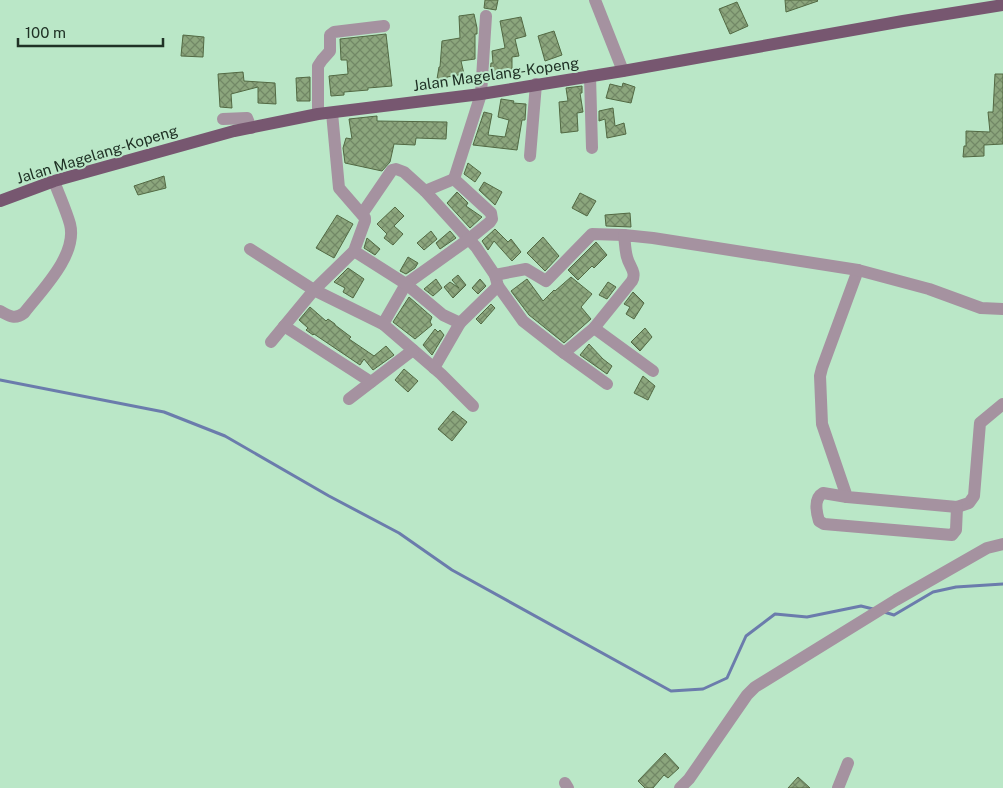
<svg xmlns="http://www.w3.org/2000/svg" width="1003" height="788" font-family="'Public Sans',sans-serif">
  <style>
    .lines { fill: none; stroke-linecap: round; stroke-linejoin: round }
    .stream { stroke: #6b7cac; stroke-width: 3 }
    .building { fill: url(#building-cross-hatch); stroke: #526943 }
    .minor { stroke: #a592a0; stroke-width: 12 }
    .major { stroke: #775770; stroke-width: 12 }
    .labels { text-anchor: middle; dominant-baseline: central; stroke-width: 4; stroke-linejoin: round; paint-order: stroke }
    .street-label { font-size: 15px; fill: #203226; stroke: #bae7c7 }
  </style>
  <defs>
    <pattern id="building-cross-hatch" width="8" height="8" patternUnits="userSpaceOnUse" patternTransform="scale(1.25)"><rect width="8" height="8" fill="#8ca67d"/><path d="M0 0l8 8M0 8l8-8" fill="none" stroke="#728866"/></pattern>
  </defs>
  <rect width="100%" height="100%" fill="#bae7c7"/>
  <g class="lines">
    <!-- stream -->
    <g class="stream">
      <path d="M0 380 164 412 225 436 329 496 399 533 452 570 671 691 703 689 727 678 746 636 775 614 807 617 861 606 873 609"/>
      <path d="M884 612 894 615 933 592 956 587 1003 584"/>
    </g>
  </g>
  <!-- building -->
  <g class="building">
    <path d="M485 0H498L496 10 484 8Z"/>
    <path d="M785 0H817L818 1 786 12Z"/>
    <path d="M737 2 748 26 730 34 719 9Z"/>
    <path d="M474 14 477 28V34H475V59L461 61 464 74 447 77 446 87 436 85 439 67H440L442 41 460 38 459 16Z"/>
    <path d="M521 17 526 36 515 39 519 56 512 57V72L490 74 491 63H493L492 51 505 48 500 21Z"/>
    <path d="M554 31 562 55 545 61 538 36Z"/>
    <path d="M386 34 392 86 368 88V90L344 92V95L331 96 329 76 348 74 347 60H341L340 39Z"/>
    <path d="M183 35 204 37 203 57 181 56Z"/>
    <path d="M243 72 244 81 275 83 276 104 258 103V87L231 94 232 108 220 107 218 74Z"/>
    <path d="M995 74H1003V144L984 145V156L963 157 964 146H966V131L990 132 988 112H993Z"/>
    <path d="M310 77V101H297L296 78Z"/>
    <path d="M623 83 635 87 631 103 606 98 610 84 622 87Z"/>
    <path d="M582 86V93H580L583 112 577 113 578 131 561 133 559 102 568 101 566 88Z"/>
    <path d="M501 99 514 101 513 103 526 104 525 120H522L517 150 473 145 484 112 492 114 488 135 505 137 509 120 498 117Z"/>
    <path d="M613 108 615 126 624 123 626 134 607 138 605 119 599 121V111Z"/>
    <path d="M377 116V121L447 122 446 139 416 138 415 145 394 144 390 162 382 171 345 163 343 148 346 138 352 139 349 119Z"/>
    <path d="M468 163 481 173 475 182 464 174Z"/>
    <path d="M164 176 166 188 138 195 134 186Z"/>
    <path d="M484 182 502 192 495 205 479 190Z"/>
    <path d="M457 192 468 203 466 206 482 217 470 228 447 203Z"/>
    <path d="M580 193 596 201 587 216 572 208Z"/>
    <path d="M395 207 404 216 394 226 403 234 393 245 384 238 387 234 377 224Z"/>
    <path d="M630 213 631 227 606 226 605 215Z"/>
    <path d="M337 215 353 224 334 258 316 248Z"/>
    <path d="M495 229 508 242 511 239 521 252 512 261 494 241 488 250 482 241Z"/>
    <path d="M431 231 437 239 424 250 417 243Z"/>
    <path d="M450 231 456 238 440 249 436 243Z"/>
    <path d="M543 237 559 256 545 271 527 253Z"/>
    <path d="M367 238 380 249 375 255 364 248Z"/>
    <path d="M596 242 607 255 594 268 592 266 578 280 568 270Z"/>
    <path d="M408 257 418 263 415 268 406 274 400 271Z"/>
    <path d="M348 268 364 279 353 298 343 292 345 288 334 282Z"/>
    <path d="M458 275 466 285 453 298 444 287 450 282 459 288 452 280Z"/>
    <path d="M571 277 592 294 581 307 591 319 564 343 529 315 511 291 527 279 543 301 554 290 555 291Z"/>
    <path d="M436 279 442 288 433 296 424 289Z"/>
    <path d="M480 279 486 286 478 294 472 288Z"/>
    <path d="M608 282 616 287 607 299 599 295Z"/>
    <path d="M633 292 644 303 634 319 626 314 630 307 624 304Z"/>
    <path d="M409 297 432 317 430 322 432 325 415 339 393 322Z"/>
    <path d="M491 304 495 308 481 324 476 319Z"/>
    <path d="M310 307 326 321 328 319 335 324V325L351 337 349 339 374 356 386 346 394 355 373 370 364 359 360 365 314 334 313 335 306 330 308 328 299 320Z"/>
    <path d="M645 328 652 337 640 351 631 342Z"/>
    <path d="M435 329 438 332 440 330 444 335 432 355 423 345Z"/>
    <path d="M589 344 603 359 612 366 607 374 580 355Z"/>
    <path d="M404 369 418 381 408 392 395 380Z"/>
    <path d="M643 376 655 386 648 400 634 393Z"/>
    <path d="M453 411 467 422 452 441 438 429Z"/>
    <path d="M665 753 679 768 668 778 664 775 653 788H645L638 781Z"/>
    <path d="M798 777 810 788H788Z"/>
  </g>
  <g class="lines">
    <!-- minor -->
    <g class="minor">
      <path d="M595 0 623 71"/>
      <path d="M590 76 592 148"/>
      <path d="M318 114V66L322 60 330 51V35L334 32 384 26"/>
      <path d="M223 119 247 118 251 128"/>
      <path d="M530 156 536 84"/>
      <path d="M425 191 454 179"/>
      <path d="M362 214 392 170 396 169 404 172 425 191 476 247 495 275 498 286 523 321 564 353 607 384"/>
      <path d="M250 249 314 290 383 324 406 284 469 239 490 222 492 219 491 213 454 179 481 94 486 16"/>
      <path d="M354 251 406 284 443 315 460 323 498 286"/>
      <path d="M858 270 822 368 820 376 822 424 847 497 957 507 969 503 974 496 980 423 1003 404"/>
      <path d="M495 275 526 269 546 281 592 234 624 235"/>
      <path d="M0 311C9 316 15 320 24 313 41 291 78 255 70 224 66 210 59 195 54 181"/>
      <path d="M383 324 441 374 473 406"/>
      <path d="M284 326 371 382"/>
      <path d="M594 328 653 371"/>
      <path d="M271 342 314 290 354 251 365 221V218L339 188 332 113"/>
      <path d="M564 353 594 328 632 281C637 272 629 266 627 257 625 250 625 242 624 235L653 238 858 270 929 289 981 308 1003 309"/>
      <path d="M434 368 460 323"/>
      <path d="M349 399 413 350"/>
      <path d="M847 497 823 493C814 498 816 511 819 521L824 524 952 535 956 530 957 507"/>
      <path d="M565 783 568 788"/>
      <path d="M680 788 689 779 747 695 755 687 896 600 987 548 1003 544"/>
      <path d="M838 788 848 763"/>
    </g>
    <!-- major -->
    <path class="major" d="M0 201 54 181 234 131 318 114 481 94 623 71 903 21 1003 5"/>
  </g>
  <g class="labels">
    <!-- street labels -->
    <g class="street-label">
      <text transform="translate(496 74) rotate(-8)">Jalan Magelang-Kopeng</text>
      <text transform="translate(97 154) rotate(-17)">Jalan Magelang-Kopeng</text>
    </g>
  </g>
  <!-- scale -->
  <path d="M18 38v8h145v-8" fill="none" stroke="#203226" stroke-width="2.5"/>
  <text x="25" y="38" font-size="15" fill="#203226" stroke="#bae7c7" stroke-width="4" paint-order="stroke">100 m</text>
</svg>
